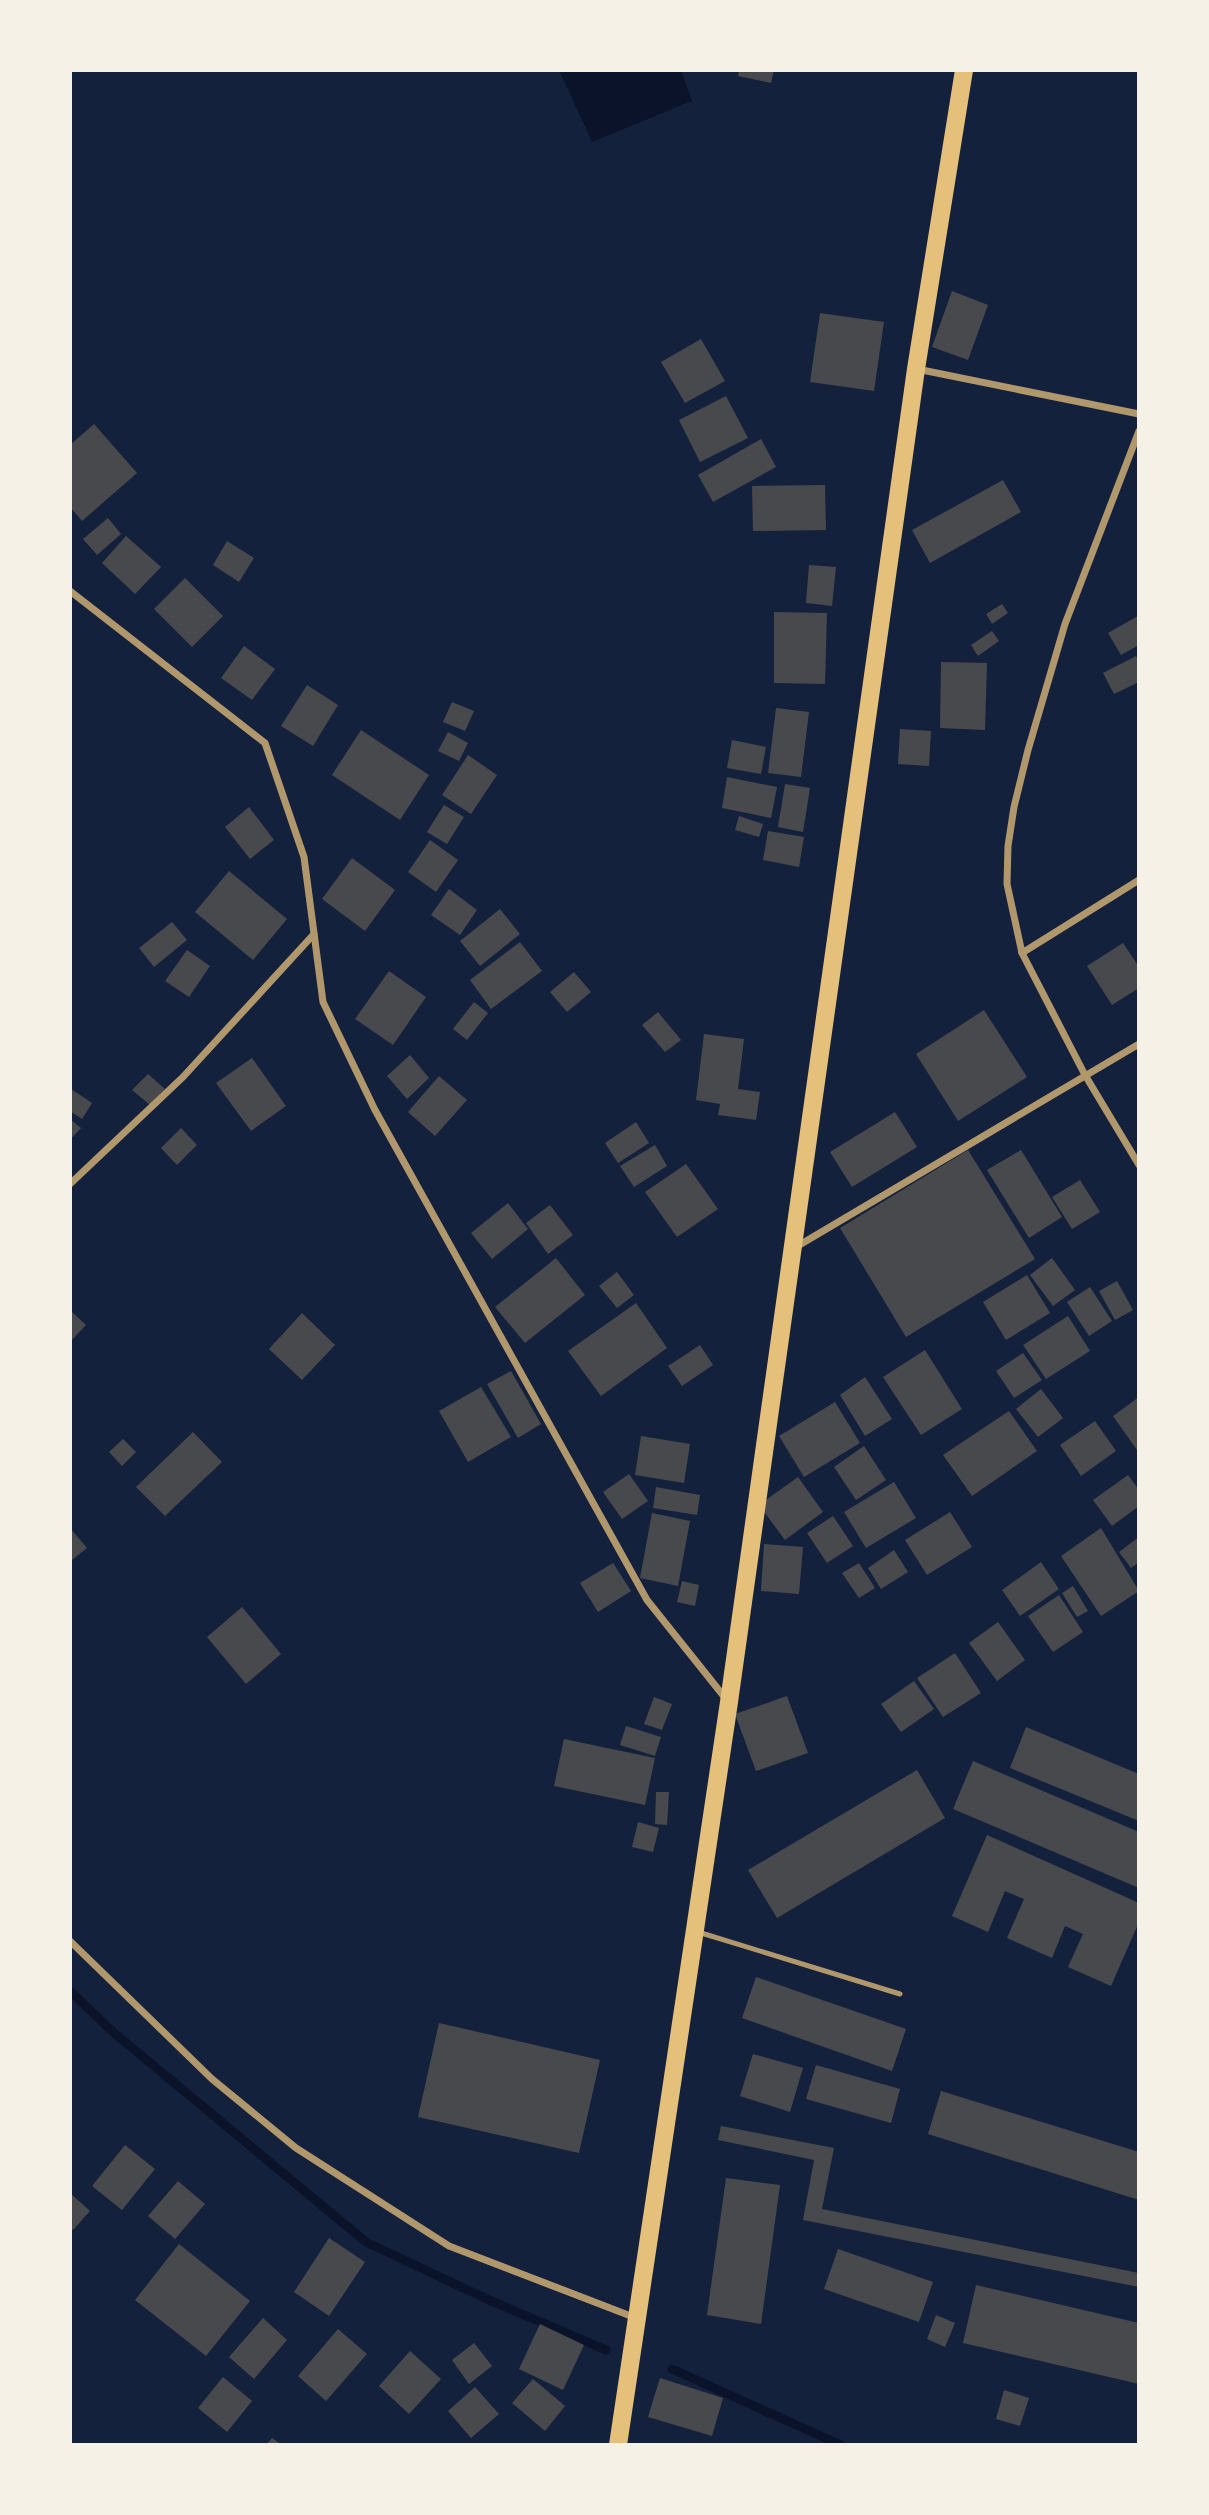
<svg xmlns="http://www.w3.org/2000/svg" width="1209" height="2515" font-family="'DejaVu Sans',sans-serif">
  <style>
    .water { fill: #0b132b }
    .lines { fill: none; stroke-linecap: round; stroke-linejoin: round }
    .stream { stroke: #0b132b; stroke-width: 9 }
    .building { fill: #48494c }
    .service { stroke: #b1986c; stroke-width: 5 }
    .minor { stroke: #b1986c; stroke-width: 7 }
    .primary { stroke: #e5c07b; stroke-width: 18 }
  </style>
  <rect width="100%" height="100%" fill="#14213d"/>
  <!-- water -->
  <path class="water" d="M559 70H681L692 101 592 142Z"/>
  <g class="lines">
    <!-- stream -->
    <g class="stream">
      <path d="M70 1991 113 2032 366 2242 489 2300 606 2350"/>
      <path d="M672 2369 841 2445"/>
    </g>
  </g>
  <!-- building -->
  <g class="building">
    <path d="M739 70H774L771 83 738 76Z"/>
    <path d="M952 291 988 305 968 360 932 347Z"/>
    <path d="M820 313 884 322 874 391 810 382Z"/>
    <path d="M701 339 725 381 685 403 661 362Z"/>
    <path d="M726 396 748 438 700 462 679 420Z"/>
    <path d="M94 424 137 473 82 521 70 507V445Z"/>
    <path d="M761 439 776 467 713 502 698 475Z"/>
    <path d="M1003 480 1021 512 930 563 912 530Z"/>
    <path d="M825 485 826 530 753 531 752 486Z"/>
    <path d="M108 518 121 534 97 555 83 539Z"/>
    <path d="M126 536 161 567 135 594 102 563Z"/>
    <path d="M227 541 254 558 239 582 213 565Z"/>
    <path d="M809 565 836 567 832 606 806 603Z"/>
    <path d="M185 578 223 616 192 647 154 609Z"/>
    <path d="M1002 604 1008 613 992 624 986 614Z"/>
    <path d="M774 612 827 613 825 684 774 683Z"/>
    <path d="M1138 616 1139 645 1121 655 1108 633Z"/>
    <path d="M992 631 999 641 978 656 971 645Z"/>
    <path d="M244 646 275 669 252 700 221 678Z"/>
    <path d="M1136 656 1139 662V682L1114 694 1103 673Z"/>
    <path d="M941 662 987 663 985 730 940 728Z"/>
    <path d="M307 685 338 705 313 746 281 726Z"/>
    <path d="M452 702 474 711 465 731 443 722Z"/>
    <path d="M776 708 809 712 801 777 768 773Z"/>
    <path d="M900 729 931 731 929 766 898 764Z"/>
    <path d="M361 730 429 775 400 820 332 775Z"/>
    <path d="M448 732 468 743 459 761 438 751Z"/>
    <path d="M732 740 766 747 761 774 727 768Z"/>
    <path d="M468 755 497 775 471 814 442 795Z"/>
    <path d="M727 777 777 787 771 818 722 808Z"/>
    <path d="M785 784 810 788 803 832 778 827Z"/>
    <path d="M444 805 464 817 447 844 427 832Z"/>
    <path d="M249 807 274 840 250 859 225 827Z"/>
    <path d="M739 816 763 824 759 837 735 830Z"/>
    <path d="M768 831 804 837 799 867 763 860Z"/>
    <path d="M430 840 458 860 436 892 408 872Z"/>
    <path d="M352 858 395 890 365 931 322 899Z"/>
    <path d="M229 871 287 919 253 960 195 912Z"/>
    <path d="M449 889 477 910 460 935 431 915Z"/>
    <path d="M500 909 520 934 480 966 460 941Z"/>
    <path d="M172 922 187 940 154 967 139 948Z"/>
    <path d="M520 942 542 971 491 1009 470 980Z"/>
    <path d="M1123 943 1139 967V988L1112 1005 1087 966Z"/>
    <path d="M187 950 210 966 189 997 165 981Z"/>
    <path d="M389 971 426 997 393 1045 355 1019Z"/>
    <path d="M574 972 591 992 567 1012 550 992Z"/>
    <path d="M474 1002 488 1013 467 1040 453 1029Z"/>
    <path d="M984 1010 1027 1077 958 1121 916 1054Z"/>
    <path d="M658 1012 681 1040 665 1052 642 1025Z"/>
    <path d="M704 1034 744 1039 738 1089 760 1092 756 1120 718 1115 720 1104 696 1100Z"/>
    <path d="M410 1055 429 1078 407 1099 387 1076Z"/>
    <path d="M252 1058 286 1106 251 1131 216 1083Z"/>
    <path d="M148 1074 165 1089 150 1105 132 1090Z"/>
    <path d="M439 1076 467 1100 435 1136 408 1112Z"/>
    <path d="M71 1089 92 1103 82 1119 70 1111Z"/>
    <path d="M895 1112 917 1147 852 1187 830 1152Z"/>
    <path d="M70 1119 81 1128 70 1140Z"/>
    <path d="M636 1122 649 1143 618 1163 605 1143Z"/>
    <path d="M181 1128 197 1145 177 1165 161 1148Z"/>
    <path d="M655 1145 667 1166 634 1187 620 1166Z"/>
    <path d="M968 1150 1035 1259 906 1337 840 1228Z"/>
    <path d="M1021 1150 1062 1217 1029 1238 987 1170Z"/>
    <path d="M686 1164 718 1209 677 1237 645 1192Z"/>
    <path d="M1080 1180 1100 1212 1072 1229 1052 1197Z"/>
    <path d="M508 1203 528 1229 492 1259 471 1233Z"/>
    <path d="M550 1205 573 1235 548 1254 526 1223Z"/>
    <path d="M556 1258 585 1295 525 1343 495 1307Z"/>
    <path d="M1052 1258 1075 1290 1053 1306 1030 1275Z"/>
    <path d="M617 1272 634 1295 617 1308 599 1286Z"/>
    <path d="M1027 1275 1050 1313 1006 1340 983 1302Z"/>
    <path d="M1117 1281 1133 1310 1115 1320 1099 1291Z"/>
    <path d="M1090 1287 1112 1321 1089 1336 1067 1302Z"/>
    <path d="M636 1303 667 1348 601 1396 568 1351Z"/>
    <path d="M70 1310 86 1325 70 1342Z"/>
    <path d="M302 1313 335 1345 302 1380 269 1349Z"/>
    <path d="M1068 1316 1090 1351 1046 1379 1023 1345Z"/>
    <path d="M700 1345 713 1365 682 1386 668 1366Z"/>
    <path d="M925 1350 962 1409 921 1435 883 1377Z"/>
    <path d="M1023 1353 1042 1380 1014 1398 996 1371Z"/>
    <path d="M511 1371 541 1424 518 1438 487 1384Z"/>
    <path d="M865 1377 892 1419 865 1436 840 1395Z"/>
    <path d="M481 1387 511 1437 468 1462 439 1411Z"/>
    <path d="M1041 1389 1063 1418 1038 1437 1016 1409Z"/>
    <path d="M1139 1397V1453L1113 1416Z"/>
    <path d="M835 1402 860 1443 804 1477 779 1436Z"/>
    <path d="M1009 1411 1037 1451 972 1496 943 1455Z"/>
    <path d="M1095 1421 1116 1451 1081 1476 1060 1445Z"/>
    <path d="M193 1432 222 1462 165 1516 136 1487Z"/>
    <path d="M641 1436 690 1444 684 1483 635 1475Z"/>
    <path d="M123 1439 136 1452 122 1466 109 1452Z"/>
    <path d="M864 1446 886 1480 856 1500 834 1467Z"/>
    <path d="M629 1474 648 1501 622 1519 603 1492Z"/>
    <path d="M1128 1475 1139 1490V1506L1112 1526 1093 1500Z"/>
    <path d="M798 1477 823 1512 785 1540 759 1505Z"/>
    <path d="M894 1482 916 1518 866 1548 844 1512Z"/>
    <path d="M656 1487 700 1495 697 1515 653 1508Z"/>
    <path d="M950 1512 972 1547 927 1575 905 1540Z"/>
    <path d="M652 1513 690 1521 678 1586 640 1578Z"/>
    <path d="M833 1516 853 1546 827 1563 807 1533Z"/>
    <path d="M70 1528 87 1548 72 1560 70 1558Z"/>
    <path d="M1101 1528 1139 1591 1101 1616 1061 1556Z"/>
    <path d="M1139 1537V1562L1131 1568 1119 1552Z"/>
    <path d="M764 1544 803 1547 799 1594 761 1591Z"/>
    <path d="M894 1550 908 1572 881 1589 868 1568Z"/>
    <path d="M1041 1562 1059 1589 1020 1616 1002 1590Z"/>
    <path d="M613 1563 631 1591 598 1612 580 1583Z"/>
    <path d="M859 1563 875 1588 859 1598 842 1573Z"/>
    <path d="M682 1581 699 1585 695 1606 677 1602Z"/>
    <path d="M1073 1586 1088 1611 1077 1617 1062 1593Z"/>
    <path d="M1059 1595 1083 1632 1053 1652 1028 1616Z"/>
    <path d="M242 1607 281 1654 246 1684 207 1637Z"/>
    <path d="M998 1622 1025 1660 997 1681 969 1643Z"/>
    <path d="M955 1653 981 1693 943 1717 917 1678Z"/>
    <path d="M914 1681 934 1709 901 1732 881 1704Z"/>
    <path d="M787 1696 808 1753 756 1771 735 1714Z"/>
    <path d="M654 1697 672 1704 662 1730 644 1724Z"/>
    <path d="M626 1726 661 1737 655 1756 620 1745Z"/>
    <path d="M1026 1727 1139 1774V1821L1010 1768Z"/>
    <path d="M564 1739 655 1758 645 1805 554 1786Z"/>
    <path d="M973 1761 1139 1832V1888L953 1809Z"/>
    <path d="M917 1770 945 1818 777 1918 748 1870Z"/>
    <path d="M656 1792H669L667 1825 655 1824Z"/>
    <path d="M638 1822 659 1828 653 1852 632 1847Z"/>
    <path d="M987 1835 1139 1903V1922L1111 1986 1068 1967 1083 1934 1065 1926 1052 1958 1007 1938 1024 1899 1005 1891 988 1932 952 1916Z"/>
    <path d="M756 1977 906 2029 892 2071 742 2018Z"/>
    <path d="M439 2023 600 2060 579 2153 418 2117Z"/>
    <path d="M753 2054 803 2068 790 2112 740 2096Z"/>
    <path d="M816 2065 900 2089 891 2123 806 2099Z"/>
    <path d="M941 2091 1139 2152V2200L928 2134Z"/>
    <path d="M721 2126 834 2148 822 2209 1139 2273V2287L803 2220 814 2160 718 2140Z"/>
    <path d="M125 2145 155 2169 122 2210 92 2186Z"/>
    <path d="M726 2178 780 2185 761 2324 707 2315Z"/>
    <path d="M178 2181 205 2204 175 2239 148 2216Z"/>
    <path d="M70 2193 90 2211 73 2230 70 2227Z"/>
    <path d="M329 2238 365 2262 329 2316 294 2292Z"/>
    <path d="M179 2244 250 2301 206 2356 135 2300Z"/>
    <path d="M838 2249 933 2282 919 2322 824 2289Z"/>
    <path d="M976 2285 1139 2323V2384L963 2343Z"/>
    <path d="M936 2315 955 2323 945 2347 927 2339Z"/>
    <path d="M263 2318 287 2340 254 2379 229 2357Z"/>
    <path d="M540 2324 584 2345 563 2390 519 2369Z"/>
    <path d="M338 2329 367 2354 326 2401 298 2376Z"/>
    <path d="M474 2343 492 2366 469 2384 452 2360Z"/>
    <path d="M410 2351 441 2379 409 2414 379 2386Z"/>
    <path d="M223 2377 252 2401 227 2432 198 2408Z"/>
    <path d="M660 2378 723 2398 712 2436 648 2417Z"/>
    <path d="M533 2379 565 2406 545 2431 512 2403Z"/>
    <path d="M475 2387 499 2414 471 2438 448 2411Z"/>
    <path d="M1004 2390 1029 2398 1020 2426 996 2419Z"/>
    <path d="M272 2438 282 2445H266Z"/>
  </g>
  <g class="lines">
    <!-- service -->
    <path class="service" d="M698 1932 900 1994"/>
    <!-- minor -->
    <g class="minor">
      <path d="M917 369 1139 414"/>
      <path d="M1139 431 1065 624 1028 750 1014 807 1008 846 1007 884 1022 953 1085 1075 1139 1165"/>
      <path d="M70 591 265 743 304 857 323 1002 375 1110 647 1600 726 1699"/>
      <path d="M1022 953 1139 880"/>
      <path d="M70 1184 183 1077 314 934"/>
      <path d="M796 1247 1139 1044"/>
      <path d="M70 1941 212 2079 296 2148 449 2246 636 2318"/>
    </g>
    <!-- primary -->
    <path class="primary" d="M618 2445 729 1702 916 369 964 70"/>
  </g>
  <!-- border -->
  <rect width="1209" height="2515" fill="none" stroke="#f6f1e7" stroke-width="144"/>
</svg>
